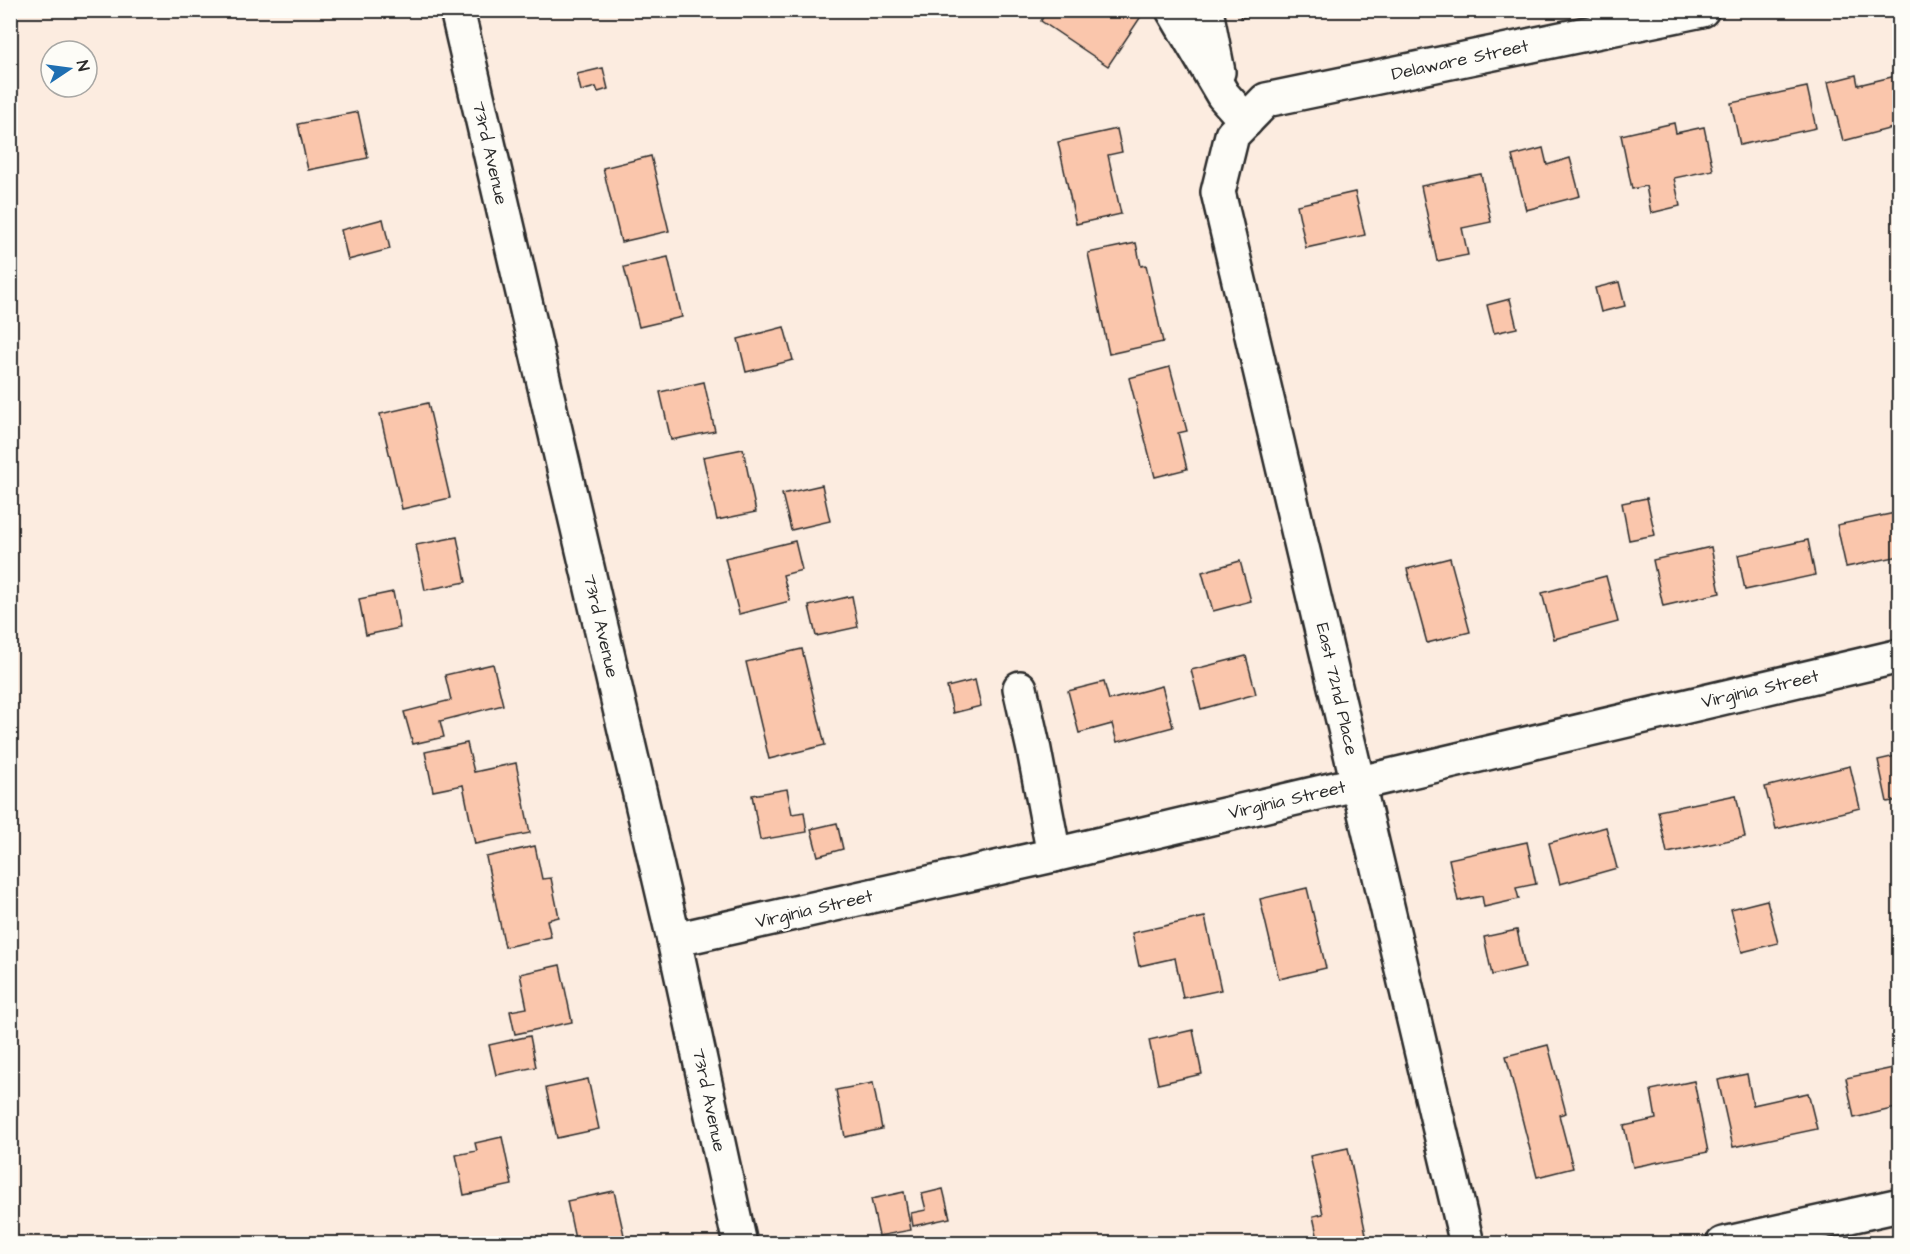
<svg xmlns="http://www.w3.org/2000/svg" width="1910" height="1254" font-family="'Architects Daughter',sans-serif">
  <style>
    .building { fill: #fac6ac; stroke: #2b2b2b; stroke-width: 1.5 }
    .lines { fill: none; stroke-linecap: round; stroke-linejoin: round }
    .minor-casing { stroke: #2b2b2b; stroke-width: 38 }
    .major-casing { stroke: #2b2b2b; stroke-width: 38 }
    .minor { stroke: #fdfcf7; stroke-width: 33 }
    .major { stroke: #fdfcf7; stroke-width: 33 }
    .labels { text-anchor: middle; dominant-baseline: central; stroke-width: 4.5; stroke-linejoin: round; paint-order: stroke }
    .street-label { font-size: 18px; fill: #2b2b2b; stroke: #fdfcf7 }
  </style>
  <rect width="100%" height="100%" fill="#fcece0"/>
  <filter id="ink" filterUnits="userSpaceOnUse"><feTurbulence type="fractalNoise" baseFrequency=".0167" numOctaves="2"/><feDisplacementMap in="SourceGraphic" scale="12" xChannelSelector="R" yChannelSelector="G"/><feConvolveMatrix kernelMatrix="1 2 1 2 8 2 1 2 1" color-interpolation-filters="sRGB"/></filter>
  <g filter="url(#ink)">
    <!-- building -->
    <g class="building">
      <path d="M1047 10H1141L1144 12 1108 66 1041 21Z"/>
      <path d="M1239 10H1274L1241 18Z"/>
      <path d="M603 68 608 89 598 92 596 87 581 91 577 74Z"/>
      <path d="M1856 75 1858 85 1900 75V126L1843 141 1828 82Z"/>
      <path d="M1807 87 1816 128 1740 145 1731 103Z"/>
      <path d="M358 112 368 158 308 170 298 124Z"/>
      <path d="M1674 123 1676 133 1704 127 1713 170 1674 178 1680 206 1651 213 1646 186 1632 189 1621 135Z"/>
      <path d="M1117 129 1122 152 1108 155 1121 214 1076 224 1058 142Z"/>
      <path d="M1543 148 1547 165 1570 158 1580 196 1526 210 1512 156Z"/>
      <path d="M651 156 669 231 621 242 603 168Z"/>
      <path d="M1481 174 1491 222 1462 228 1468 255 1437 261 1421 186Z"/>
      <path d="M1355 192 1365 235 1306 248 1297 205Z"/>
      <path d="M383 219 390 249 348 260 341 230Z"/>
      <path d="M1136 243 1141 266 1146 265 1163 342 1109 354 1088 253Z"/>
      <path d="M668 257 682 317 639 327 624 267Z"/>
      <path d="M1619 282 1625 306 1601 312 1595 288Z"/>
      <path d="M1510 299 1517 328 1494 333 1487 305Z"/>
      <path d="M784 327 793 360 746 372 738 339Z"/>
      <path d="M1170 367 1187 431 1178 433 1187 469 1155 477 1129 378Z"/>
      <path d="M704 382 715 431 671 440 660 392Z"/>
      <path d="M428 403 450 498 402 509 380 414Z"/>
      <path d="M743 449 756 512 717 520 703 457Z"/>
      <path d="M822 485 830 521 791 530 782 494Z"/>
      <path d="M1647 498 1655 535 1629 540 1622 503Z"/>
      <path d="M1900 512V556L1846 567 1837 525Z"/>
      <path d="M457 537 466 582 425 590 416 545Z"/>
      <path d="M1808 540 1815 575 1745 590 1738 555Z"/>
      <path d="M795 541 802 570 783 575 790 601 739 614 725 558Z"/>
      <path d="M1711 547 1720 593 1663 606 1653 560Z"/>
      <path d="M1450 558 1470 632 1427 643 1407 569Z"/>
      <path d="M1240 561 1251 601 1213 611 1202 572Z"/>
      <path d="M1606 576 1618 622 1554 639 1542 593Z"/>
      <path d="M393 592 400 628 366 635 359 599Z"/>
      <path d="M852 596 858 627 816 636 809 606Z"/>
      <path d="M802 649 825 745 769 759 746 662Z"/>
      <path d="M1246 656 1256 694 1201 709 1191 670Z"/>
      <path d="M493 664 503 705 440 721 444 737 413 744 404 712 451 700 445 675Z"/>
      <path d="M975 680 981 706 953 713 947 687Z"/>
      <path d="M1104 682 1109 700 1162 686 1173 727 1117 742 1112 724 1079 733 1068 691Z"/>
      <path d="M467 743 474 772 516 763 530 833 475 844 463 785 433 791 425 752Z"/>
      <path d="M1900 755V800L1887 802 1878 760Z"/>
      <path d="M1850 766 1860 808 1776 829 1765 787Z"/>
      <path d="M787 789 792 814 804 812 807 832 760 840 752 795Z"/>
      <path d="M1736 795 1745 837 1667 853 1658 811Z"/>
      <path d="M837 823 843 849 818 856 811 829Z"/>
      <path d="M1606 827 1617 868 1560 884 1549 843Z"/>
      <path d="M1527 842 1536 884 1516 888 1519 899 1484 907 1482 896 1458 901 1449 859Z"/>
      <path d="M535 846 542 879 551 878 559 917 547 920 551 937 505 947 486 857Z"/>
      <path d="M1307 888 1326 968 1279 979 1260 899Z"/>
      <path d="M1767 900 1778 943 1742 952 1731 909Z"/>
      <path d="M1205 917 1221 990 1183 998 1175 958 1139 966 1132 933Z"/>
      <path d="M1517 930 1525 967 1492 975 1484 937Z"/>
      <path d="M560 965 572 1022 515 1034 510 1011 527 1008 520 974Z"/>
      <path d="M1193 1030 1202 1074 1158 1084 1149 1040Z"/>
      <path d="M530 1036 536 1067 496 1075 489 1045Z"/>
      <path d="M1548 1045 1566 1113 1559 1115 1573 1168 1537 1177 1506 1056Z"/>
      <path d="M1898 1067 1900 1107 1854 1118 1846 1078Z"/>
      <path d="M1747 1074 1753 1105 1808 1093 1817 1129 1733 1147 1718 1080Z"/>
      <path d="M588 1079 599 1129 557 1138 546 1088Z"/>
      <path d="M1694 1081 1708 1152 1633 1167 1624 1126 1656 1119 1651 1090Z"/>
      <path d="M873 1083 882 1129 845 1137 836 1090Z"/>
      <path d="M502 1137 512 1185 464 1195 456 1155 477 1151 475 1143Z"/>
      <path d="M1348 1148 1368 1244H1319L1313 1216 1323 1214 1310 1156Z"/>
      <path d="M943 1189 950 1218 913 1226 911 1213 926 1210 922 1194Z"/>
      <path d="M614 1191 626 1244H576L567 1201Z"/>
      <path d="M904 1192 911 1230 879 1236 871 1199Z"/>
    </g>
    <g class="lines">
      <defs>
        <g id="minor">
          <path d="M1173 10 1223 95 1246 121"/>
          <path d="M1206 10 1218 72"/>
          <path d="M1020 688 1034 750 1054 855"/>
          <path d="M674 940 1054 855 1900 656"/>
          <path d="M1467 1244 1218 192 1232 135 1266 100 1702 10"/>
          <path d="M1723 1244 1900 1205"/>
        </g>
        <path id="major" d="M457 10 674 940 740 1244"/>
      </defs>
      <!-- minor casing -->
      <use href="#minor" class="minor-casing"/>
      <!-- major casing -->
      <use href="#major" class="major-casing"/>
      <!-- minor -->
      <use href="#minor" class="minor"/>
      <!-- major -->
      <use href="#major" class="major"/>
    </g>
  </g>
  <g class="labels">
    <!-- street labels -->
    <g class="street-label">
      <text transform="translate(1460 60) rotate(-12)">Delaware Street</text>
      <text transform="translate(490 153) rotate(77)">73rd Avenue</text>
      <text transform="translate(601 626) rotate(77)">73rd Avenue</text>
      <text transform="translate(1337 689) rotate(77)">East 72nd Place</text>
      <text transform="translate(1760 689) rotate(-13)">Virginia Street</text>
      <text transform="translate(1287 800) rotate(-13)">Virginia Street</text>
      <text transform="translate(814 909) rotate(-13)">Virginia Street</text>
      <text transform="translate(709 1100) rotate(78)">73rd Avenue</text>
    </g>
  </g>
  <!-- margin -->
  <rect width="1910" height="1254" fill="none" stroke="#fdfcf7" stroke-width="36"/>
  <rect x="18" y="18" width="1874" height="1218" fill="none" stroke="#2b2b2b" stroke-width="2" filter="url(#ink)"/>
  <!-- north arrow -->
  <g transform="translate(69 69) rotate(77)"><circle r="28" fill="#fdfcf7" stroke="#a9a8a5" stroke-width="1.5"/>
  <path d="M0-4.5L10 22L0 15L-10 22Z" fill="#1f6fb2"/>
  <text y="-9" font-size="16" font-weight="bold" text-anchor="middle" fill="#2b2b2b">N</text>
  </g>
</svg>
